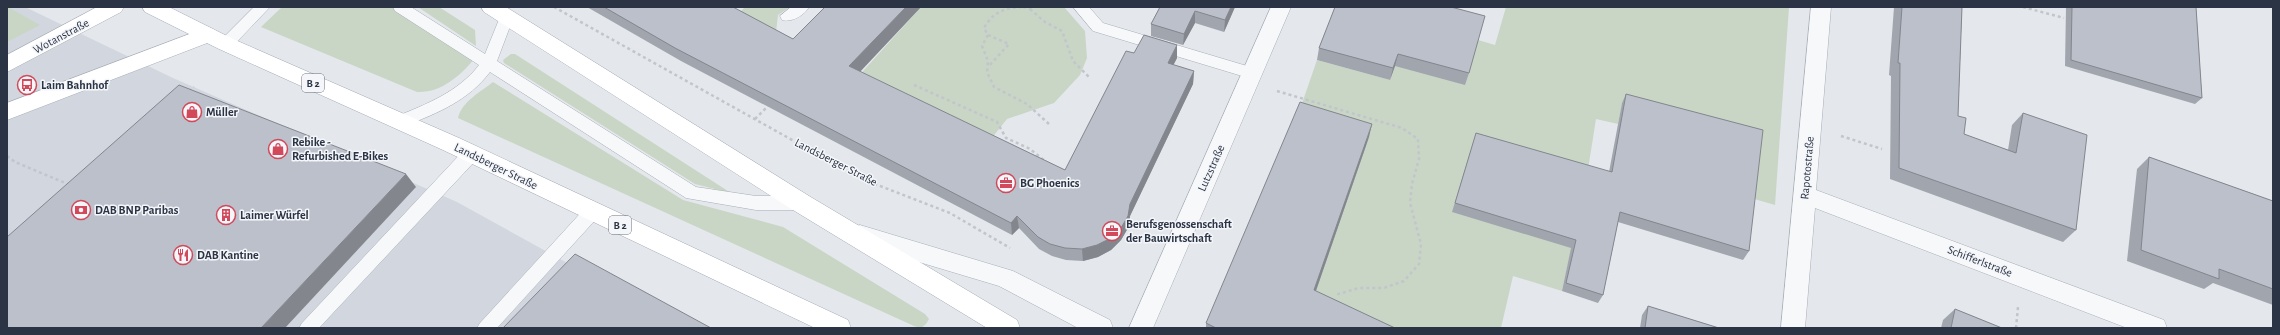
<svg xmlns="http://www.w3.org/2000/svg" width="2280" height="335" font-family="'Alegreya Sans',sans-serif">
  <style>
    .built { fill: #d2d6de }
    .green { fill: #c9d6c5 }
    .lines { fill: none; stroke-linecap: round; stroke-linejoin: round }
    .service-casing { stroke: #a9aeb7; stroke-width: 1 }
    .minor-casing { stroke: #a9aeb7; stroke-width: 1 }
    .secondary-casing { stroke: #a9aeb7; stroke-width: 1 }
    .primary-casing { stroke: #a3abb8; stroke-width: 1 }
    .path { stroke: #c2c5cb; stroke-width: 2.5; stroke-dasharray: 3 3; stroke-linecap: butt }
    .service { fill: #f7f8fa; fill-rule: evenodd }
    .minor { fill: #f7f8fa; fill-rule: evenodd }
    .secondary { fill: #fff; fill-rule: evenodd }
    .primary { fill: #fff; fill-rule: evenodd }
    .wall { fill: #a1a5ae }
    .shaded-wall { fill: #83868d }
    .building { fill: #bbc0ca; stroke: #83868d }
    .labels { text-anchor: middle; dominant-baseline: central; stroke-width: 3; stroke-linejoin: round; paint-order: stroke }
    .shield { fill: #f4f6f9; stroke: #676e7b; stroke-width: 1 }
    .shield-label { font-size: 11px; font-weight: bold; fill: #2b3445 }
    .street-label { font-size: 12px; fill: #2b3445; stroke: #f4f6f9 }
    .poi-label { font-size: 12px; font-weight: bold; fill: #2b3445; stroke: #f4f6f9; text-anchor: start }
  </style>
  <rect width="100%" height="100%" fill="#e4e7ec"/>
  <!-- built -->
  <path class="built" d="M7 7H25L173 78 457 202 685 328H7Z"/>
  <!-- green -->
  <g class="green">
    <path d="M7 7H8L40 25 7 42Z"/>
    <path d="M282 7H391L475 58C460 76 441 93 417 92L261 27Z"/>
    <path d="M418 7H439L475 30 476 46Z"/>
    <path d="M745 7H790L778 15 775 41 733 19Z"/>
    <path d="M921 7H1064L1085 31 1087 58 1080 75 1054 103 1007 119 987 144 855 80Z"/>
    <path d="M1506 7H1789L1775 205 1751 198 1622 104 1618 124 1596 119 1586 182 1562 291 1513 276 1501 328H1368L1314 295 1369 137 1298 115 1317 60 1390 80 1395 66 1478 40 1495 45Z"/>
    <path d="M511 54H515L731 193 695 184 504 63 503 60Z"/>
    <path d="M493 82 683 200 783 227 925 314 929 319 926 324 921 328 914 326 458 118C462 101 481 92 493 82Z"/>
  </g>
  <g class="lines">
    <defs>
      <g id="service">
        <path d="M254 7H270L231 48 226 50 221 48 219 44 221 40Z"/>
        <path d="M393 7H411L485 54 502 12H512L514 16 497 61 696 187 756 196H801L807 198 809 203 807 208 801 210H756L686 198 490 72C469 100 438 113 407 125L401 127 395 125 393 121 395 117C427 104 458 92 479 65L395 11Z"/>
        <path d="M791 7H809C805 15 791 23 782 20L780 16Z"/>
        <path d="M1073 7H1089L1103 23 1257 69 1260 73 1257 77 1252 79 1093 31Z"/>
        <path d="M471 148 477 149 479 154 477 159 319 328H299L302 323 465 149Z"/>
        <path d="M592 205 598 207 600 212 598 217 497 328H477L480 323 586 207Z"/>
      </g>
      <g id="minor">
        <path d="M1271 7H1291L1153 328H1129Z"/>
        <path d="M1811 7H1831L1816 190 2164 320 2167 328H2127L1815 208 1805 328H1781Z"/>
        <path d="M860 225 1013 271 1110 320 1113 328H1078L999 286 852 242 849 235 852 228Z"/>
      </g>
      <g id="secondary">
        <path d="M97 7H124L121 12 7 72V55Z"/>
        <path d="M208 27 215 30 218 35 215 40 7 120V103Z"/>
      </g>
      <g id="primary">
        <path d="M142 7H169L233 39 459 138 848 320 851 328H815L443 150 219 49 145 12Z"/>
        <path d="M481 7H506L809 196 1017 320 1020 328H987L793 210 484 12Z"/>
      </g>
    </defs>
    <!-- service casing -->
    <use href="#service" class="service-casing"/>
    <!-- minor casing -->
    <use href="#minor" class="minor-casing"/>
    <!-- secondary casing -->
    <use href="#secondary" class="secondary-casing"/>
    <!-- primary casing -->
    <use href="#primary" class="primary-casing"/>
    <!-- path -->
    <g class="path">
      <path d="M554 7 862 179 950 213 1010 248"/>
      <path d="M1022 7C1004 8 993 12 984 28L988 35 982 46 988 61 987 72 994 87 1027 104 1050 125"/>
      <path d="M1023 7 1030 9 1032 7"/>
      <path d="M2023 7 2064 18"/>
      <path d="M1030 9 1045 22 1062 31 1073 61 1089 77"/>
      <path d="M988 35 1009 44 988 67"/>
      <path d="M914 85 997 122 1006 138 1030 149 1045 161"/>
      <path d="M189 91 194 87"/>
      <path d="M1277 91 1402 128 1418 139 1419 159 1412 184 1410 203 1421 244 1419 264 1404 281 1384 288H1359L1335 295"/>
      <path d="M755 119 767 107"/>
      <path d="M1841 136 1882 149"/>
      <path d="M7 156 15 162 70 185"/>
      <path d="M2016 328 2018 307"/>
    </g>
    <!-- service -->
    <use href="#service" class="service"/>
    <!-- minor -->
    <use href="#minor" class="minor"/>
    <!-- secondary -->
    <use href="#secondary" class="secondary"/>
    <!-- primary -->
    <use href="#primary" class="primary"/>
  </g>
  <!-- wall -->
  <g class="wall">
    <path d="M587 7H733L793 39 921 7 860 72 1065 170 1134 53 1177 45V58L1173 65 1194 71 1193 84 1130 216 1128 228 1121 240 1111 250 1098 257 1083 261 1066 260 1052 256 1039 249 1019 228 1012 235 681 61Z"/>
    <path d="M1160 7H1235L1224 32 1195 23 1183 45 1151 36V24Z"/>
    <path d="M1335 7 1469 73 1465 85 1395 66 1390 80 1317 60 1319 48Z"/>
    <path d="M1894 7H1962L1958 116 1964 134 2008 150 2012 125 2023 113 2076 230 2063 242 1890 179 1891 76 1889 75Z"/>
    <path d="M2066 7H2196L2202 98 2195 104 2065 66Z"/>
    <path d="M1626 94 1749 251 1743 260 1618 222 1603 295 1598 303 1562 291 1571 248 1452 212 1476 133 1609 172 1622 103Z"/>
    <path d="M1369 137 1316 291 1395 328H1206V323Z"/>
    <path d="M2149 157 2273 201V305L2213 283 2204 289 2127 261 2137 169Z"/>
    <path d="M1648 306 1719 328H1640L1642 315Z"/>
    <path d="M1955 309 2002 328H1941L1943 320Z"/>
  </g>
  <!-- shaded-wall -->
  <g class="shaded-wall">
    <path d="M906 7H921L853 79 849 66Z"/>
    <path d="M1231 7H1235L1224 32 1225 20Z"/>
    <path d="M1195 11V23L1183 45 1184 34Z"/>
    <path d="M1177 45V58L1168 76V63Z"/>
    <path d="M1398 54 1395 66 1390 80 1393 68Z"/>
    <path d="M1194 71 1193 84 1130 216 1128 228 1121 240 1111 250 1098 257 1083 261 1082 249 1130 204Z"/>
    <path d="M1372 124 1369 137 1312 302 1314 290Z"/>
    <path d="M406 174 416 187 285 328H261Z"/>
    <path d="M1017 216 1019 228 1012 235 1011 223Z"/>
  </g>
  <!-- building -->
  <g class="building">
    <path d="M604 7H733L793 39 825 7H906L849 66 1065 170 1126 51 1134 53 1144 35 1177 45 1168 63 1194 71 1130 204 1128 216 1121 228 1111 238 1097 245 1082 249 1065 248 1050 244 1038 237 1017 216 1011 223 675 48Z"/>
    <path d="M1160 7H1231L1225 20 1195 11 1184 34 1151 24Z"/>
    <path d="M1335 7H1451L1485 16 1469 73 1398 54 1393 68 1319 48Z"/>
    <path d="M1902 7H1962L1958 116 1966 118 1964 134 2016 153 2023 113 2087 135 2076 230 1899 168 1900 63H1898Z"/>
    <path d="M2072 7H2196L2202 98 2071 60Z"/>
    <path d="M179 85 406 174 261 328H7V237Z"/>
    <path d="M1626 94 1763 130 1749 251 1620 212 1603 295 1566 283 1576 240 1455 203 1476 133 1612 172Z"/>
    <path d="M1300 102 1372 124 1314 290 1395 328H1216L1206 323Z"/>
    <path d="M2149 157 2273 201V289L2219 269V279L2141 250Z"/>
    <path d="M575 254 711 328H503Z"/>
    <path d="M1648 306 1719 328H1645Z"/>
    <path d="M1955 309 2002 328H1951Z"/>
  </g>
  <!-- icons -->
  <defs>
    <symbol id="bus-ring" viewBox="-11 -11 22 22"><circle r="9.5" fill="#f4f6f9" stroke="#d1495b" stroke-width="1.5"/><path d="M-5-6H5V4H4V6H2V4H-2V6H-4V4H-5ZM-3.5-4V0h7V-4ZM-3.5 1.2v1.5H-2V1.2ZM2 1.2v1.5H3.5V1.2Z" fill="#d1495b"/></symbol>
    <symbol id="shop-ring" viewBox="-11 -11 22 22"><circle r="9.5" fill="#f4f6f9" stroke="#d1495b" stroke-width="1.5"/><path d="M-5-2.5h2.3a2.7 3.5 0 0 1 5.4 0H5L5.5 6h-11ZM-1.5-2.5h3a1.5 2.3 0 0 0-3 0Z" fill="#d1495b"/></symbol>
    <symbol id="office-ring" viewBox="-11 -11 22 22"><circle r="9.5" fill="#f4f6f9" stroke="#d1495b" stroke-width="1.5"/><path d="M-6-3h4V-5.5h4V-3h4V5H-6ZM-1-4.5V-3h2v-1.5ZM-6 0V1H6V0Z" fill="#d1495b"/></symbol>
    <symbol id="bank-ring" viewBox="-11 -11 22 22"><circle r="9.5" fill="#f4f6f9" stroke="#d1495b" stroke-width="1.5"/><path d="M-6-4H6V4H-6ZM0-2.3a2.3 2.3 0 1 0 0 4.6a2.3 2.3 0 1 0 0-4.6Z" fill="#d1495b"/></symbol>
    <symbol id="building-ring" viewBox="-11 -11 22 22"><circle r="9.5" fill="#f4f6f9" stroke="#d1495b" stroke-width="1.5"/><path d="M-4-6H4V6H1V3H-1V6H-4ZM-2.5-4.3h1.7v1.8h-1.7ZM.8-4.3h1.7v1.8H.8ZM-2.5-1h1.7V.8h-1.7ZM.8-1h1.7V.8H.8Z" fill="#d1495b"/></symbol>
    <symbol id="restaurant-ring" viewBox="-11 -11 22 22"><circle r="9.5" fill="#f4f6f9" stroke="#d1495b" stroke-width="1.5"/><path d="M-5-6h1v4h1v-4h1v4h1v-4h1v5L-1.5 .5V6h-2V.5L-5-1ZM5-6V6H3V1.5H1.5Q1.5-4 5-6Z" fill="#d1495b"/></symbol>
  </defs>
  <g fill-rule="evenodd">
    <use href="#bus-ring" x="16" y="74" width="22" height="22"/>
    <use href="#shop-ring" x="181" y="101" width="22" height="22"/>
    <use href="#shop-ring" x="267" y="138" width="22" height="22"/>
    <use href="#office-ring" x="995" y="172" width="22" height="22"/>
    <use href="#bank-ring" x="70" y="199" width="22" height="22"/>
    <use href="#building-ring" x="215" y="204" width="22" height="22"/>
    <use href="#office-ring" x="1101" y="220" width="22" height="22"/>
    <use href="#restaurant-ring" x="172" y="244" width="22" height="22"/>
  </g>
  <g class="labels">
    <!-- shield labels -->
    <g class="shield">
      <rect x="302" y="74" width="22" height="18" rx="3"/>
      <rect x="609" y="216" width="22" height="18" rx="3"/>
    </g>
    <g class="shield-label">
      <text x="313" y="83">B 2</text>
      <text x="620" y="225">B 2</text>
    </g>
    <!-- street labels -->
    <g class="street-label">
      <text transform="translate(61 36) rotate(-28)">Wotanstraße</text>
      <text transform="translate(836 162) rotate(27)">Landsberger Straße</text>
      <text transform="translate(496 166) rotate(26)">Landsberger Straße</text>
      <text transform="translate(1211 168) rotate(-66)">Lutzstraße</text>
      <text transform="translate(1807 168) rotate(-85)">Rapotostraße</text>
      <text transform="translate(1980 261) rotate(21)">Schifferlstraße</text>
    </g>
    <!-- poi labels -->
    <g class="poi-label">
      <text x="41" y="85">Laim Bahnhof</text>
      <text x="206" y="112">Müller</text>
      <text x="292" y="142">Rebike -<tspan x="292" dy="14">Refurbished E-Bikes</tspan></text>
      <text x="1020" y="183">BG Phoenics</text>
      <text x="95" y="210">DAB BNP Paribas</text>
      <text x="240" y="215">Laimer Würfel</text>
      <text x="1126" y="224">Berufsgenossenschaft<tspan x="1126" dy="14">der Bauwirtschaft</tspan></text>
      <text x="197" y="255">DAB Kantine</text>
    </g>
  </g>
  <!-- border -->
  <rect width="2280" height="335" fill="none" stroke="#2b3445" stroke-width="16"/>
</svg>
